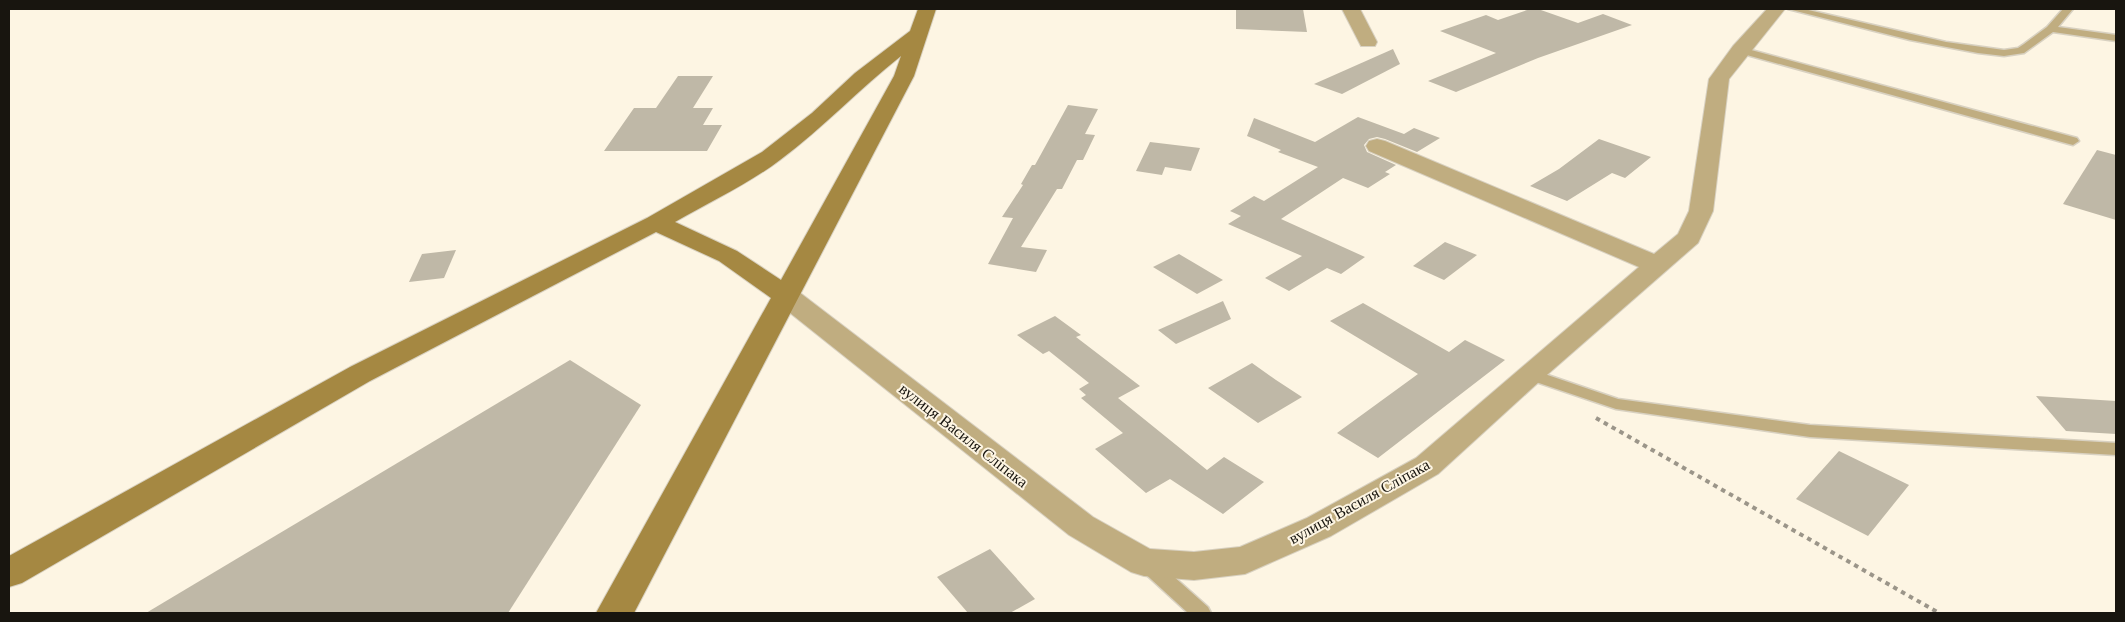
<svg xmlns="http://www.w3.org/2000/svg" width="2125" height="622" font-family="'Libre Baskerville',serif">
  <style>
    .building { fill: #bfb8a7 }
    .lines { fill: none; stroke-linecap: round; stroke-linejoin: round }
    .lane-casing { stroke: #d8d1c1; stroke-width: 3 }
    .street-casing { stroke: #d8d1c1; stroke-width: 2 }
    .secondary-casing { stroke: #d8d1c1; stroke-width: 2 }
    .path { stroke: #9b9589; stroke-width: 4; stroke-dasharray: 4.5 4.5; stroke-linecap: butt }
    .lane { fill: #c0ad80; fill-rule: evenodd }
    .street { fill: #c0ad80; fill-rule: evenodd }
    .secondary { fill: #a58842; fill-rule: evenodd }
    .labels { text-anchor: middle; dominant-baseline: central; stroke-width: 4; stroke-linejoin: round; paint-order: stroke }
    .street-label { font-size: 16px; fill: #18150f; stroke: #fdf5e3 }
  </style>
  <rect width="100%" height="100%" fill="#fdf5e3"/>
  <!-- building -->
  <g class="building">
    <path d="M1236 9H1303L1307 32 1236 29Z"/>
    <path d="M1530 9H1538L1578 23 1603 14 1632 25 1538 58 1456 92 1428 81 1496 53 1440 31 1486 15 1498 20Z"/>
    <path d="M1393 49 1400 64 1342 94 1314 84Z"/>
    <path d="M678 76H713L693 108H713L703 125H722L707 151H604L634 108H656Z"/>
    <path d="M1068 105 1098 109 1085 134 1095 135 1083 160H1077L1062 189H1057L1021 247 1047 250 1036 272 988 264 1013 218 1002 217 1023 185 1021 184 1032 165H1035Z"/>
    <path d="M1358 117 1404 134 1414 128 1440 138 1417 152 1385 139 1377 137 1369 139 1364 145 1367 152 1396 165 1385 172 1390 174 1368 188 1343 178 1281 219 1365 257 1341 274 1327 268 1289 291 1265 278 1302 256 1228 224 1241 216 1230 211 1254 196 1264 201 1318 167 1278 152 1281 150 1247 136 1254 118 1315 142Z"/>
    <path d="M1599 139 1651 157 1625 178 1612 173 1567 201 1530 186 1559 169Z"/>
    <path d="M1150 142 1200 148 1191 171 1165 167 1162 175 1136 171Z"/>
    <path d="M2097 150 2116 155V220L2063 204Z"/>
    <path d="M1445 242 1477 255 1444 280 1413 266Z"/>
    <path d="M456 250 444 278 409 282 422 254Z"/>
    <path d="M1179 254 1223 280 1197 294 1153 267Z"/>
    <path d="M1223 301 1231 319 1176 344 1158 330Z"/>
    <path d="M1363 303 1449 352 1465 340 1505 360 1378 458 1337 433 1418 374 1330 321Z"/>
    <path d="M1055 316 1081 335 1076 337 1140 386 1118 398 1207 470 1224 457 1264 482 1223 514 1170 479 1146 493 1095 449 1123 433 1081 398 1086 395 1079 389 1089 383 1049 351 1043 354 1017 335Z"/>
    <path d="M570 360 641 405 508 613H146Z"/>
    <path d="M1252 363 1276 380 1302 397 1258 423 1208 388Z"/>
    <path d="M2036 396 2116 401V434L2066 431Z"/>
    <path d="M1839 451 1909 485 1868 536 1796 499Z"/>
    <path d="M990 549 1035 599 1010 613H968L937 577Z"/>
  </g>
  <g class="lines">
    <defs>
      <g id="lane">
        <path d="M1788 9H1804L1946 42 2004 50 2018 48 2024 44 2047 27 2063 9H2073L2058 27 2116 35V41L2053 32 2024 53 2004 56 1978 53 1910 40Z"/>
        <path d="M1740 47 2077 138 2079 141 2073 145 2069 144 1736 52V48Z"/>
        <path d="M1530 369 1618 399 1810 425 2116 443V455L1810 437 1616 409 1524 378 1522 374 1524 370Z"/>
        <path d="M1147 557 1154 559 1208 607 1211 613H1188L1140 569 1137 564 1140 559Z"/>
      </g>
      <g id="street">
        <path d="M1342 9H1360L1377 42 1375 46H1361Z"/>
        <path d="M1767 9H1785L1729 79 1713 211 1698 243 1540 381 1438 474 1331 536 1245 574 1194 580 1144 576 1131 572 1069 535 775 301 772 295 775 289 785 287 795 289 1093 517 1150 549 1194 552 1240 547 1307 518 1416 458 1639 267 1369 151 1366 146 1369 141 1377 139 1385 141 1654 254 1678 234 1689 211 1709 79 1733 46Z"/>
      </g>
      <path id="secondary" d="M918 9H936L914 76 634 613H596L771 298 719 261 656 232 370 381 22 583 9 587V556L350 367 647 218 762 152 812 113 855 73 910 31ZM901 56 894 76 781 280 737 251 675 222C708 203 750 183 780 160 823 128 859 89 901 56Z"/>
    </defs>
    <!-- lane casing -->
    <use href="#lane" class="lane-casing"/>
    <!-- street casing -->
    <use href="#street" class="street-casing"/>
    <!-- secondary casing -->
    <use href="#secondary" class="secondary-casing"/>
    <!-- path -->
    <path class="path" d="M1596 418 1939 613"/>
    <!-- lane -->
    <use href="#lane" class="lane"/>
    <!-- street -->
    <use href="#street" class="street"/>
    <!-- secondary -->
    <use href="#secondary" class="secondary"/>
  </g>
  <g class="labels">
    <!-- street labels -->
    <g class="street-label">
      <text transform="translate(964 435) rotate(38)">вулиця Василя Сліпака</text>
      <text transform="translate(1359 501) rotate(-29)">вулиця Василя Сліпака</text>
    </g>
  </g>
  <!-- border -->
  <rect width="2125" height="622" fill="none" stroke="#18150f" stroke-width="20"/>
</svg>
